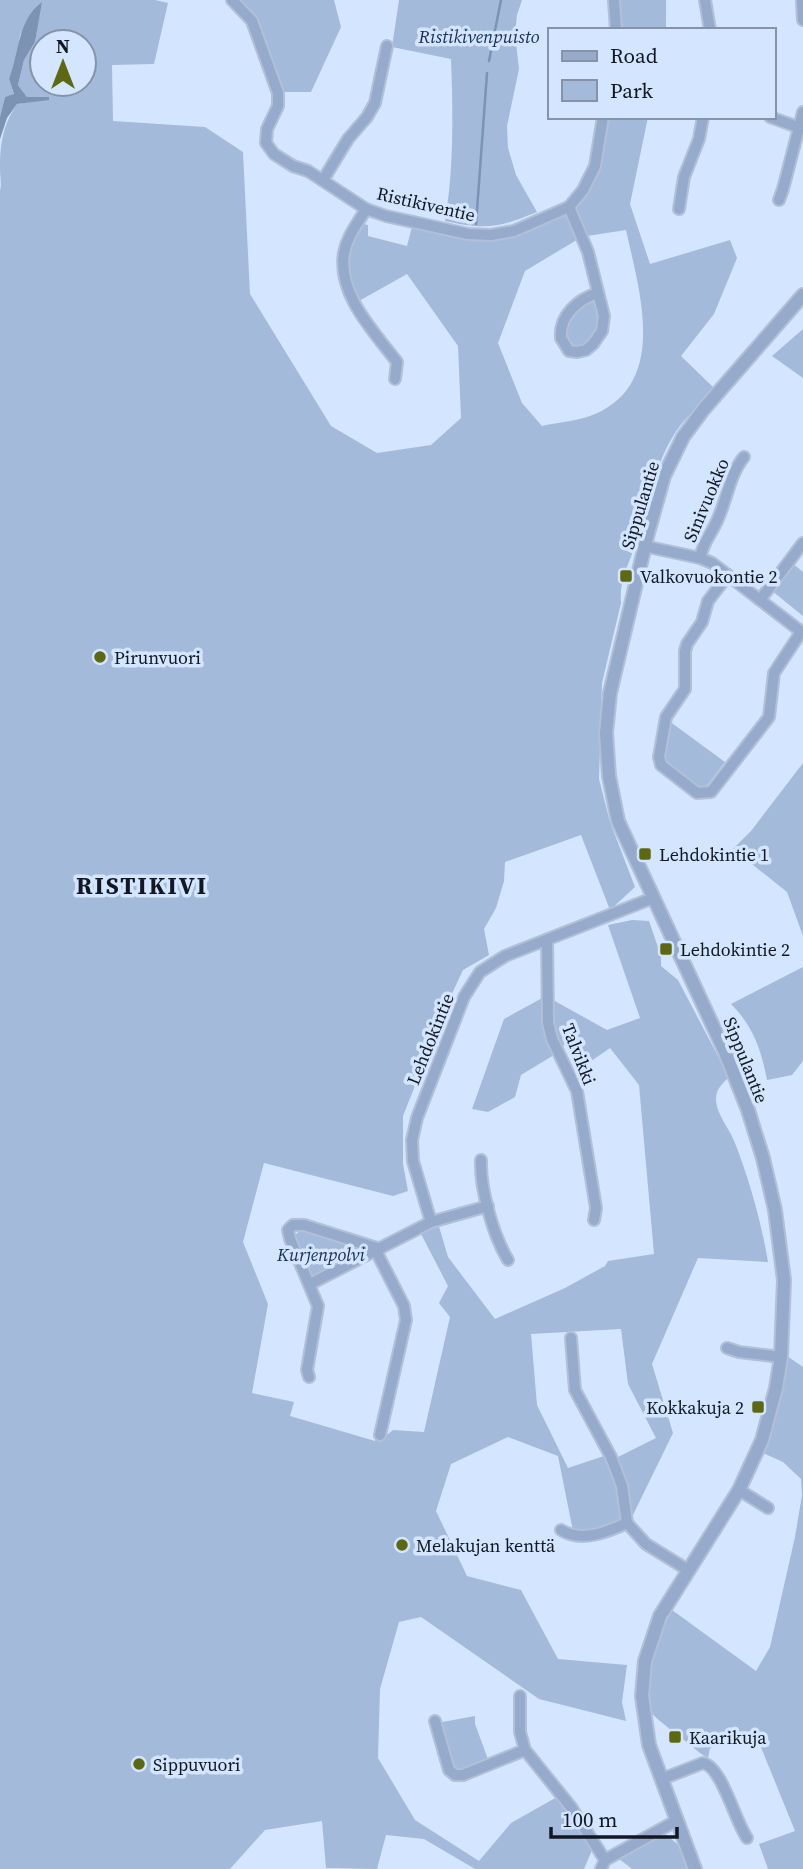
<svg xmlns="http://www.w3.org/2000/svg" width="803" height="1869" font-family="'Source Serif 4',serif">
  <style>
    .green { fill: #a4badb; fill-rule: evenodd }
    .water { fill: #7d93b4 }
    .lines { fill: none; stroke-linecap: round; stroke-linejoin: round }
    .stream { stroke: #7d93b4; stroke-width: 2.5 }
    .minor-casing { stroke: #b1c0d7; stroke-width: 14 }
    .tertiary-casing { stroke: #b1c0d7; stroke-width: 16 }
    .minor { stroke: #96abcb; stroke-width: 10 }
    .tertiary { stroke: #96abcb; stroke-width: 12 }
    .poi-dot { fill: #5d6910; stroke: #d4e5ff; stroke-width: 2.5 }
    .labels { text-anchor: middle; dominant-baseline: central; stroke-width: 7; stroke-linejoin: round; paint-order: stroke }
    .park-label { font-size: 18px; font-style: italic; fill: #122e5a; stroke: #d4e5ff }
    .street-label { font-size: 18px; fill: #111823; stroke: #d4e5ff }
    .poi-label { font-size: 18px; fill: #111823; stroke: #d4e5ff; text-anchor: start }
    .district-label { font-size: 24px; font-weight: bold; letter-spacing: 2px; fill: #111823; stroke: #d4e5ff }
  </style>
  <rect width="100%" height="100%" fill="#d4e5ff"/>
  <!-- green -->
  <g class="green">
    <path d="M0 0H155L168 3 154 64 112 65 113 121 205 127 243 152 250 294 331 426 377 453 431 445 461 418 458 346 407 274 359 301C344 269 344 253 363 224L368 225V236L407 246 412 227 476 240 508 237 560 216H568L580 238 525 271 498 343 522 403 542 426C559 422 580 421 595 414 669 382 639 290 626 230L587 236 576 207C599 176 602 155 609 117H648L630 204 650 264 730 240 737 258 714 314 681 356 715 389C701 404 682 420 672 438 653 470 646 511 635 546 628 566 619 581 621 603L602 683 599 779 610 822 635 887 610 910 581 835 505 862 504 881 496 908 484 929 489 955 463 970 449 1000 403 1116V1164L408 1191 393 1196 264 1163 243 1242 268 1304 252 1393 294 1402 290 1416 375 1441 377 1432 388 1434 393 1430 424 1432 450 1317 439 1303 448 1286 420 1232 438 1223 448 1257 495 1319 565 1288 605 1266 608 1261 654 1254 639 1085 610 1048 587 1064 571 1041 561 1047C553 1032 553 1017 553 1000L607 1030 640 1018 608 925 632 920 649 921 661 956V966L678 980 729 1077C722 1084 716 1089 716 1099 716 1114 730 1129 735 1143 750 1182 761 1221 768 1262L698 1258 652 1364 673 1433 631 1519 616 1458 656 1438 628 1384 621 1329 531 1334 537 1405 568 1468 607 1455 618 1487 621 1521 595 1530 573 1531 558 1456 508 1437 451 1464 436 1511 467 1576 521 1590 558 1659 627 1665 622 1702 626 1721 539 1699 421 1617 399 1622 380 1689 378 1758 415 1820 479 1861 511 1823 557 1797 592 1850 584 1869H475L424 1839 386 1835 377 1869 326 1868 322 1821 265 1830 230 1869H0V191C2 183 0 177 0 169 0 143 3 125 17 104L49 99 48 97H27L18 85 24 60 35 42 41 3 20 35 17 60 9 79 14 95 5 97 0 117ZM42 42H84V84H42Z"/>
    <path d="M238 0H334L341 27 311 92H283L257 23Z"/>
    <path d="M399 0H522L517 15 515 34 519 69 507 126 508 148 516 175 537 212C498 228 486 230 445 221 454 167 453 113 451 59L392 47Z"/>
    <path d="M619 0H666V30H623Z"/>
    <path d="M596 299C602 326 601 324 585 347L575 348 567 344 564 326 577 309Z"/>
    <path d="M803 329V378L772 356Z"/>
    <path d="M792 563 803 572V616L771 590Z"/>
    <path d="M669 721 725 762 705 788H698L666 763 663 757Z"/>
    <path d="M803 763V936L787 892 733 849 751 831Z"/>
    <path d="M803 967V1061L792 1075 767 1080C761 1049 753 1026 731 1004Z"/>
    <path d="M544 997 554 1055 521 1075 515 1097 488 1112 472 1109 504 1019Z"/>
    <path d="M303 1229 363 1249V1252L315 1276 311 1275 294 1238 296 1234Z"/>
    <path d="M787 1356 803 1367V1869H768L759 1844 795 1831 754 1730 710 1748 708 1758C697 1752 690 1744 680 1737 669 1728 659 1721 649 1711 646 1677 655 1641 672 1610L756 1671 770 1647 795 1537 802 1495 801 1479 783 1462 763 1453 782 1391Z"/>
    <path d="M475 1716V1724L489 1762 455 1772 437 1723Z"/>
    <path d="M664 1833 682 1848 690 1869H632L618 1858Z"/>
  </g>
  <!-- water -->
  <path class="water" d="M42 2 35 42 24 60 18 85 27 97H49V100L17 104 7 118 0 139V117L5 97 14 94 9 79C20 51 17 21 42 2Z"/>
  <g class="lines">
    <!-- stream -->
    <g class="stream">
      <path d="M489 61 501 0"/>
      <path d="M476 224 487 73"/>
    </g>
    <defs>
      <g id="minor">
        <path d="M232 0 252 21 278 93V106L267 129 266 143 274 154 293 166 308 171 366 209 386 216 468 234 491 235 514 231 569 207 583 190 595 166 603 117"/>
        <path d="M614 0 616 30"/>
        <path d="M705 0 710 30"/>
        <path d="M802 1 803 20"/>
        <path d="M770 117 803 129"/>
        <path d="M323 180 348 139 367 117 375 103 387 46"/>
        <path d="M779 200 783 189 803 112"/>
        <path d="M569 207 588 252 604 316 602 331 593 344 586 350 577 352 569 351 561 338C559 316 578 299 598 293"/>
        <path d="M366 209C358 223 347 236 344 253 337 294 374 332 397 362L395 379"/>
        <path d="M679 209 684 177 699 139 703 117"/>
        <path d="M644 546 700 558 712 563 803 633"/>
        <path d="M700 558C704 540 709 538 716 523 727 501 729 475 744 457"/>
        <path d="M728 575 708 601 702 622 687 644 685 651V689L666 717 659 757 661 765 697 793 711 792 769 717 774 673 801 632"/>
        <path d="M760 600 803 543"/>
        <path d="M547 940 548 1023 552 1039 577 1091 596 1208 594 1220"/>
        <path d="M481 1160C480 1189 493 1235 508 1260"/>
        <path d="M431 1222 413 1161 412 1140 417 1118 464 997 480 972 505 956 653 898"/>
        <path d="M376 1251 404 1306 406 1320 380 1435"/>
        <path d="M310 1284 431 1222 488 1206"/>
        <path d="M571 1338 575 1390 611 1457 622 1486 627 1523 646 1544 688 1570"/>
        <path d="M727 1348 739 1352 781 1357"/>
        <path d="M309 1377 307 1370 318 1306 290 1239 288 1230 293 1225H304L380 1249"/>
        <path d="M739 1490 768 1508"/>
        <path d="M561 1530C581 1543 607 1532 627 1523"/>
        <path d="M520 1696V1732L525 1750 571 1807 605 1860"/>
        <path d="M435 1721 449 1770 455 1775H463L525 1750"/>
        <path d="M662 1779 703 1763C722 1767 735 1821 747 1838"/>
        <path d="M601 1869 605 1860 676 1821"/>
      </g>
      <path id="tertiary" d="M695 1869 649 1745 642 1696 645 1661 660 1616 739 1490 762 1440 776 1388 781 1357 784 1280 775 1210 763 1158 748 1110 725 1052 618 821 609 776 606 733 610 693 648 533 664 476 683 437 703 410 803 295"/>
    </defs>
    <!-- minor casing -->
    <use href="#minor" class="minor-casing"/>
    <!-- tertiary casing -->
    <use href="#tertiary" class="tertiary-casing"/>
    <!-- minor -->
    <use href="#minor" class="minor"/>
    <!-- tertiary -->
    <use href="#tertiary" class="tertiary"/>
  </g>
  <!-- markers -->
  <g class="poi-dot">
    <rect x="619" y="569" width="14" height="14" rx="3.5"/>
    <circle cx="100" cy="657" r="7"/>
    <rect x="638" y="847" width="14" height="14" rx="3.5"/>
    <rect x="659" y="942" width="14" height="14" rx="3.5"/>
    <rect x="751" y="1400" width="14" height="14" rx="3.5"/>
    <circle cx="402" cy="1545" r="7"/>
    <rect x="668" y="1730" width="14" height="14" rx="3.5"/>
    <circle cx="139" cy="1764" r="7"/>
  </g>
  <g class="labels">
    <!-- park labels -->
    <g class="park-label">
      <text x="479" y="36">Ristikivenpuisto</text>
      <text x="321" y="1254">Kurjenpolvi</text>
    </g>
    <!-- street labels -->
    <g class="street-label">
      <text transform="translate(426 204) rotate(13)">Ristikiventie</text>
      <text transform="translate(706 500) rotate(-67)">Sinivuokko</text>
      <text transform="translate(640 505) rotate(-73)">Sippulantie</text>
      <text transform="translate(430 1039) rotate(-68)">Lehdokintie</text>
      <text transform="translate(579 1054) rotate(69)">Talvikki</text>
      <text transform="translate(746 1060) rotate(68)">Sippulantie</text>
    </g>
    <!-- poi labels -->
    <g class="poi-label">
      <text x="640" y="576">Valkovuokontie 2</text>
      <text x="114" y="657">Pirunvuori</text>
      <text x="659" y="854">Lehdokintie 1</text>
      <text x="680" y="949">Lehdokintie 2</text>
      <text x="744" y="1407" text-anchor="end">Kokkakuja 2</text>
      <text x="416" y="1545">Melakujan kenttä</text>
      <text x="689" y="1737">Kaarikuja</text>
      <text x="153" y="1764">Sippuvuori</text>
    </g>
    <!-- district labels -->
    <g class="district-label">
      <text x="142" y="885">RISTIKIVI</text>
    </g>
  </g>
  <!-- legend -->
  <rect x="548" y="28" width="228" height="91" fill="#d4e5ff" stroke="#8693a7" stroke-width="2"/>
  <rect x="562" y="51" width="35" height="10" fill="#96abcb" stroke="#8693a7" stroke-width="2"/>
  <text x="610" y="63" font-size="21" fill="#111823">Road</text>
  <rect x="562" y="80" width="35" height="21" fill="#a4badb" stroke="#8693a7" stroke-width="2"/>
  <text x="610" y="98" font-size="21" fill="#111823">Park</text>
  <!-- north arrow -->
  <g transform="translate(63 63)"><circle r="33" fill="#d4e5ff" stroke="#8693a7" stroke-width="2"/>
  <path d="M0-5L12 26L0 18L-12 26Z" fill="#5d6910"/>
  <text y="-10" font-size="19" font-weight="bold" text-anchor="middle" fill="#111823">N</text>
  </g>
  <!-- scale -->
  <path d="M551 1827v10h126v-10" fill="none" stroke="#111823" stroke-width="3.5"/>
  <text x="562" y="1827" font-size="21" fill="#111823" stroke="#d4e5ff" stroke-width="5" paint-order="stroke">100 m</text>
</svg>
